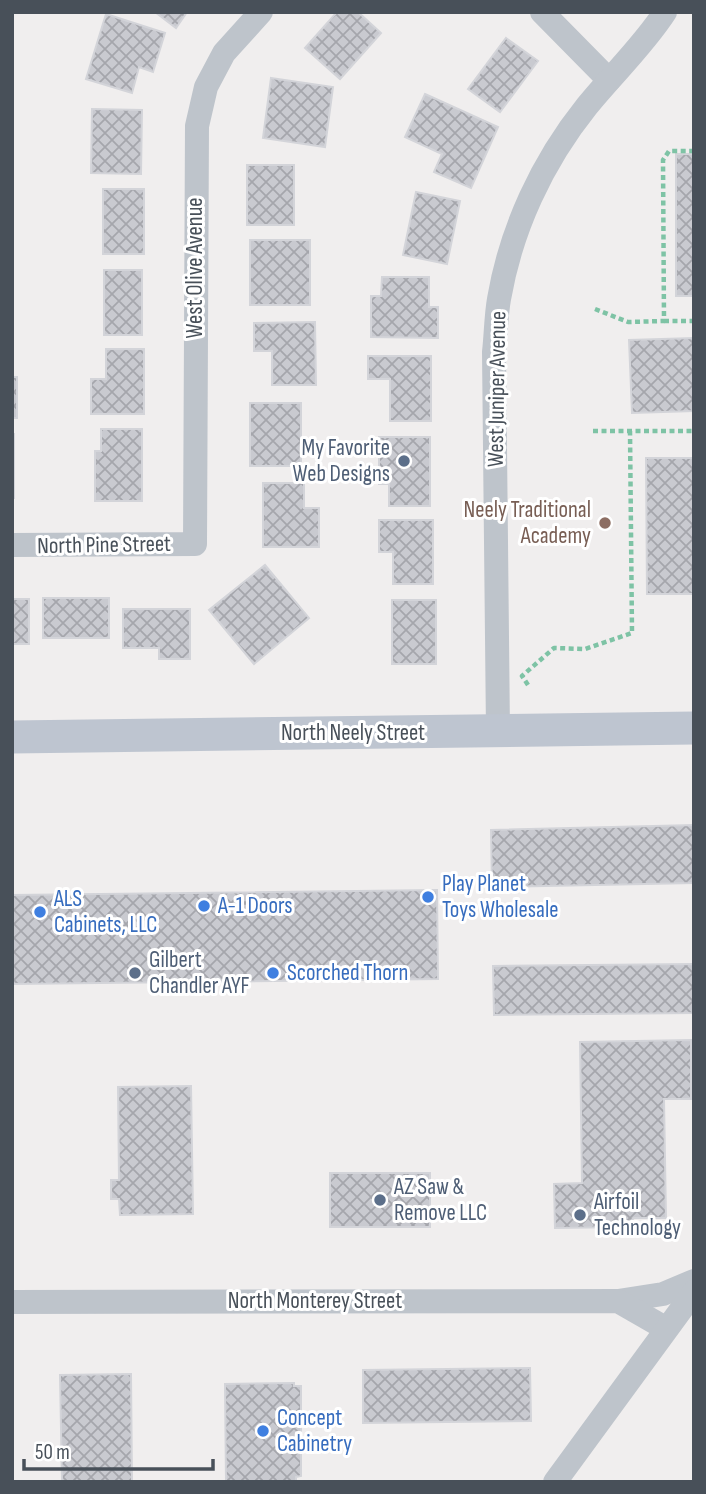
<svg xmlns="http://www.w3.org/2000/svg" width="706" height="1494" font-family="'Sofia Sans Condensed',sans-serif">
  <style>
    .building { fill: url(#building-cross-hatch); stroke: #d3d4d9; stroke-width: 2 }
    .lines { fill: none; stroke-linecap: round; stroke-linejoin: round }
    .path { stroke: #7ec3a5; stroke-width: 4.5; stroke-dasharray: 5 3.5; stroke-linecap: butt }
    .street { stroke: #bec4cb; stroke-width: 24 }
    .secondary { stroke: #bec5d0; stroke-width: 33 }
    .service-dot { fill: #5c6f8a; stroke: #fff; stroke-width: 2.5 }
    .education-dot { fill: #8d6e63; stroke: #fff; stroke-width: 2.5 }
    .shop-dot { fill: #3f7fe0; stroke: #fff; stroke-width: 2.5 }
    .labels { text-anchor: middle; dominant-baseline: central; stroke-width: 6; stroke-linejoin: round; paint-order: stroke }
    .street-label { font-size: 23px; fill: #485059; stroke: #fff }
    .service-label { font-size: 23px; fill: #4e5e75; stroke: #fff; text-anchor: start }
    .education-label { font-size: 23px; fill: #785e54; stroke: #fff; text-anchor: end }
    .shop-label { font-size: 23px; fill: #366cbe; stroke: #fff; text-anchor: start }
  </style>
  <defs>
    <pattern id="building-cross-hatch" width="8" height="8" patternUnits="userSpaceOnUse" patternTransform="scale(1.75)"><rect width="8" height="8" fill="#c9cad0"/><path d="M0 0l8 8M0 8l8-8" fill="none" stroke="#a5a6ac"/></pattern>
  </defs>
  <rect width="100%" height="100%" fill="#f0eeee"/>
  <!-- building -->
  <g class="building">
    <path d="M155 12H187L176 28Z"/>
    <path d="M337 12H358L381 33 340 79 305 48Z"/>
    <path d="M106 14 165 33 153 72 139 67 132 93 86 79Z"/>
    <path d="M506 38 538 61 500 112 468 89Z"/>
    <path d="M271 78 333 87 325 147 263 138Z"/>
    <path d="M425 94 498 127 471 188 434 172 442 154 405 137Z"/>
    <path d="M92 109 142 110 141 174 91 173Z"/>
    <rect x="676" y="154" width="18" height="142"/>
    <rect x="247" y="165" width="47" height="60"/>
    <rect x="103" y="189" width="41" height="65"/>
    <path d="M416 192 460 201 447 264 403 255Z"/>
    <rect x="250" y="240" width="60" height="65"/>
    <rect x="104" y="270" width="38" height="65"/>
    <path d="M382 277H429V307H438V338L371 337V296H381Z"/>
    <path d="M315 322 316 385H272V351H254V323Z"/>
    <path d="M694 338V411L632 413 629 340Z"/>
    <path d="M106 349H144V414H91V379H106Z"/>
    <path d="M368 356H431V421H390V379H368Z"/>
    <rect x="12" y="377" width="5" height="41"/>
    <rect x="250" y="403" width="51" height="63"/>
    <path d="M101 429H142V501H95V451H101Z"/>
    <rect x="12" y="434" width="2" height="64"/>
    <path d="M379 437H430V506H389V484H379Z"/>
    <path d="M646 458H694V594H647Z"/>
    <path d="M263 483H304V508H319V547H263Z"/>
    <path d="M379 520H433V584H393V552H379Z"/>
    <path d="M265 565 309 618 254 664 209 610Z"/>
    <rect x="43" y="598" width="66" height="40"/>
    <rect x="12" y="599" width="17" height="45"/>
    <rect x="392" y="600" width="44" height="64"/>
    <path d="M123 609H190V659H159V648H123Z"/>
    <path d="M694 825V883L492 887 491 830Z"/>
    <path d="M437 890 438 979 12 984V895Z"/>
    <path d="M694 964V1013L494 1015 493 966Z"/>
    <path d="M691 1040V1099H664L666 1218H634L624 1227 555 1228 554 1184 582 1183 580 1042Z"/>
    <path d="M191 1086 193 1214 120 1215 119 1199H111V1180H119L118 1087Z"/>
    <rect x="330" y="1173" width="100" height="54"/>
    <path d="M530 1368 531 1421 363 1423V1370Z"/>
    <path d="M131 1374 132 1482H62L60 1375Z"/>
    <path d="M294 1383V1386H301V1476L296 1477V1482H226L225 1384Z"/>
  </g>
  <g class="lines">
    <!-- path -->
    <g class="path">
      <path d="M595 309 628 322 664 321 663 160 669 151H694"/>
      <path d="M664 321H694"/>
      <path d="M593 431H694"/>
      <path d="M528 685 522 676 554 648 585 649 632 633 630 431"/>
    </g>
    <!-- street -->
    <g class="street">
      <path d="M542 12 609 80"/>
      <path d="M12 545 195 544 197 126 206 87 224 53 261 12"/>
      <path d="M498 732 494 352C496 335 496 316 499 299 511 229 542 162 587 106 612 75 643 46 665 12"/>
      <path d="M618 1301 663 1294 694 1281"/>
      <path d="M12 1302 618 1301 665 1328"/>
      <path d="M555 1482 694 1292"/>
    </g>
    <!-- secondary -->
    <path class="secondary" d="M12 737 694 728"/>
  </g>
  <!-- markers -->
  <g class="service-dot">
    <circle cx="404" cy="461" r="7"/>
    <circle cx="135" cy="973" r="7"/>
    <circle cx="380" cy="1200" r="7"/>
    <circle cx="580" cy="1215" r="7"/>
  </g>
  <circle class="education-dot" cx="605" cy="523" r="7"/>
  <g class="shop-dot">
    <circle cx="428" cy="897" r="7"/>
    <circle cx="204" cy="906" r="7"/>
    <circle cx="40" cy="912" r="7"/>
    <circle cx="273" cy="973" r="7"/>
    <circle cx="263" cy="1431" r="7"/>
  </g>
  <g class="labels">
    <!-- street labels -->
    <g class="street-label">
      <text transform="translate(195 268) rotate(-90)">West Olive Avenue</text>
      <text transform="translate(497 389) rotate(-89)">West Juniper Avenue</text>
      <text transform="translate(104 545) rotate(-1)">North Pine Street</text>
      <text x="353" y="733">North Neely Street</text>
      <text x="315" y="1301">North Monterey Street</text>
    </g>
    <!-- service labels -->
    <g class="service-label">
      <text x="390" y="448" text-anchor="end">My Favorite<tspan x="390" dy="26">Web Designs</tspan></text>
      <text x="149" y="960">Gilbert<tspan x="149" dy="26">Chandler AYF</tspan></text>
      <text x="394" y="1187">AZ Saw &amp;<tspan x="394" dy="26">Remove LLC</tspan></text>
      <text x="594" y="1202">Airfoil<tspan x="594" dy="26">Technology</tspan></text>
    </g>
    <!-- education labels -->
    <g class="education-label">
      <text x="591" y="510">Neely Traditional<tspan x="591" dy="26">Academy</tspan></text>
    </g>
    <!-- shop labels -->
    <g class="shop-label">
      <text x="442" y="884">Play Planet<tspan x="442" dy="26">Toys Wholesale</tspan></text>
      <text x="54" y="899">ALS<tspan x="54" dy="26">Cabinets, LLC</tspan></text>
      <text x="218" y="906">A-1 Doors</text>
      <text x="287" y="973">Scorched Thorn</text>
      <text x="277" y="1418">Concept<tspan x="277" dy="26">Cabinetry</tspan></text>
    </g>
  </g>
  <!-- border -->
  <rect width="706" height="1494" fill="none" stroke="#485059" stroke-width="28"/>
  <!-- scale -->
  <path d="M24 1459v10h189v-10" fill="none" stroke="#485059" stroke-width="3.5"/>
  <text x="35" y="1459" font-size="21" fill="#485059" stroke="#ffffff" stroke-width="5" paint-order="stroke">50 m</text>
</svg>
